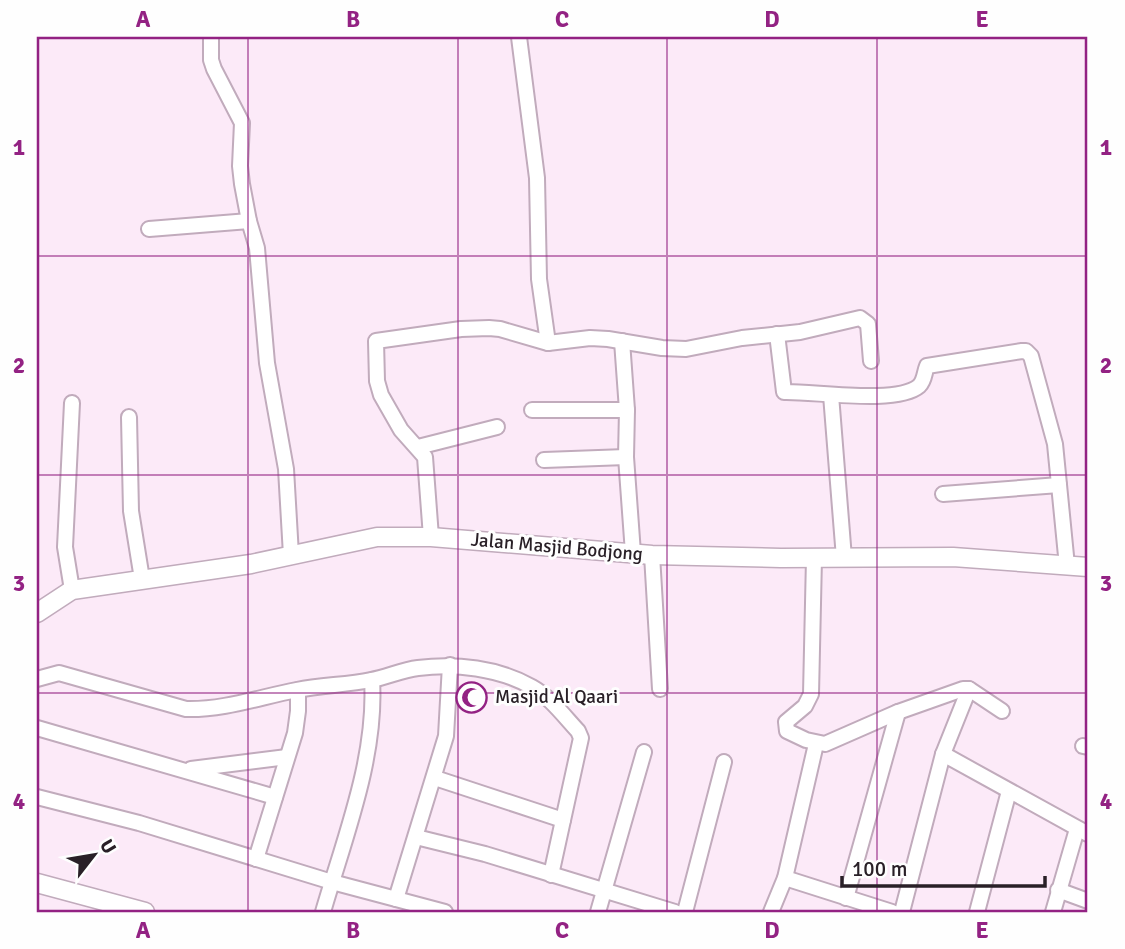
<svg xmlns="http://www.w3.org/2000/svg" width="1125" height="949" font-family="Signika,sans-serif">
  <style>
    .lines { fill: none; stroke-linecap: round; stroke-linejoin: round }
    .minor-casing { stroke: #c1abbc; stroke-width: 18 }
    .tertiary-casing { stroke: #c1abbc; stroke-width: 21 }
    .minor { stroke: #fff; stroke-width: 14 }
    .tertiary { stroke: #fff; stroke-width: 18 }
    .grid { fill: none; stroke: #932283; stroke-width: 2; stroke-opacity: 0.55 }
    .labels { text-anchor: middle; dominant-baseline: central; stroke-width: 6; stroke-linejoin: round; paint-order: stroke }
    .street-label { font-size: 19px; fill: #292027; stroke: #fefefe }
    .poi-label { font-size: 19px; fill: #292027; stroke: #fefefe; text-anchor: start }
    .neatline { fill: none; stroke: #932283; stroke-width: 2.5 }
    .grid-label { font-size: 23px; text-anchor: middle; font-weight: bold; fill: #932283 }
  </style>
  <rect width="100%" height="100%" fill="#fceaf8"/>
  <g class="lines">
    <defs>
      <g id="minor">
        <path d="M211 37V60L214 69 242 123 240 166 242 184 249 221 257 248 267 363 286 469 291 555"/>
        <path d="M519 37 537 178 539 279 548 343"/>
        <path d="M149 229 249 221"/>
        <path d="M777 334 784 392C814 391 897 405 919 386 925 380 924 373 927 366L1022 351H1026L1031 356 1055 444 1067 566"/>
        <path d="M622 341 627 410 626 457 633 553"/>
        <path d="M831 395 844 558"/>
        <path d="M532 410H627"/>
        <path d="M129 417 131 511 142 579"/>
        <path d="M418 447 497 427"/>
        <path d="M544 460 626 457"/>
        <path d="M943 494 1059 485"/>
        <path d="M431 537 425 457 401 430 381 395 377 381 376 341 461 329 489 328 500 329 548 343 590 338 608 339 662 348 686 349 742 338 800 332 860 318 868 324 871 361"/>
        <path d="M652 555 660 689"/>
        <path d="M814 558 811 694 805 706 786 722 787 731 806 740 825 744 898 712 963 689H969L1002 711"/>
        <path d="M72 590 65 547 72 403"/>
        <path d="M37 679 59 673 186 709C224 710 260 697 297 690 321 685 347 685 371 680 387 677 402 670 418 668 455 663 499 668 532 687 550 697 564 716 578 731L581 738 551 875"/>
        <path d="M37 728 275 797"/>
        <path d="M1083 746 1088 747"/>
        <path d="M943 754 1088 834"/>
        <path d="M191 769 287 757"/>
        <path d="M435 778 563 820"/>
        <path d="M37 797 139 823 332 882 445 912"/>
        <path d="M416 837 485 854 675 912"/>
        <path d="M256 859 295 733 298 711V690"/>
        <path d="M785 878 892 912"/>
        <path d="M1058 890 1088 901"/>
        <path d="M846 898 898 712"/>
        <path d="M396 899 446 736 450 665"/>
        <path d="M323 912C344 839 377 757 372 680"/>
        <path d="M598 912 644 752"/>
        <path d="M685 912 724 762"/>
        <path d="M771 912 785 878 816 744"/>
        <path d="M902 912 943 754 969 689"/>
        <path d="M977 912 1009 791"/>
        <path d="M1053 912 1077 829"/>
      </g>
      <g id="tertiary">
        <path d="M37 613 72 590 251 564 377 537H431L652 555 781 558 953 557 1088 567"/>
        <path d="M37 883 145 912"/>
      </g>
    </defs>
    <!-- minor casing -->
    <use href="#minor" class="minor-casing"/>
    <!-- tertiary casing -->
    <use href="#tertiary" class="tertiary-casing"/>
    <!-- minor -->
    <use href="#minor" class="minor"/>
    <!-- tertiary -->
    <use href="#tertiary" class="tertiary"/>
  </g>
  <!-- grid -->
  <path class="grid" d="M248 37V912M458 37V912M667 37V912M877 37V912M37 256H1088M37 475H1088M37 693H1088"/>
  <!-- icons -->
  <defs>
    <symbol id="mosque-ring" viewBox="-11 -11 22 22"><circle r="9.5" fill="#fefefe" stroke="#932283" stroke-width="1.5"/><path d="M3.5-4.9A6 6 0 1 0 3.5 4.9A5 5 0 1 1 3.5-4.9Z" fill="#932283"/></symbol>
  </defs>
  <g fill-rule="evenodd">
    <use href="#mosque-ring" x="454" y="680" width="35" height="35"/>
  </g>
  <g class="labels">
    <!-- street labels -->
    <g class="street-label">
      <text transform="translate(557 547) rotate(5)">Jalan Masjid Bodjong</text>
    </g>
    <!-- poi labels -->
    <g class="poi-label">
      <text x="495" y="697">Masjid Al Qaari</text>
    </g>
  </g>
  <!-- border -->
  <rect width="1125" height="949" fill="none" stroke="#fefefe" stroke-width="77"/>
  <!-- north arrow -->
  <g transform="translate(94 855) rotate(59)" stroke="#fefefe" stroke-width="5" paint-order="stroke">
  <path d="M0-5L12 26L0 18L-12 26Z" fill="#292027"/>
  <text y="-10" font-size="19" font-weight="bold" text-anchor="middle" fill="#292027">U</text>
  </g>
  <!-- scale -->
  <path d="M842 876v10h203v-10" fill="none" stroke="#292027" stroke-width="3.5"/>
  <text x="852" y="876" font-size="21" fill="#292027" stroke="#fefefe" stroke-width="5" paint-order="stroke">100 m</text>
  <rect x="38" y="38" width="1048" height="873" class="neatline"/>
  <g class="grid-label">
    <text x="143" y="27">A</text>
    <text x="353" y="27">B</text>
    <text x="562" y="27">C</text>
    <text x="772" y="27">D</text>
    <text x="982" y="27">E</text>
    <text x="19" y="155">1</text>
    <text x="1106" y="155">1</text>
    <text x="19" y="373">2</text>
    <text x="1106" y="373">2</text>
    <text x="19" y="591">3</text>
    <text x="1106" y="591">3</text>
    <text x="19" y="809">4</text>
    <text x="1106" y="809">4</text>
    <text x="143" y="938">A</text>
    <text x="353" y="938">B</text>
    <text x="562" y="938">C</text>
    <text x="772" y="938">D</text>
    <text x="982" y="938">E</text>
  </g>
</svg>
